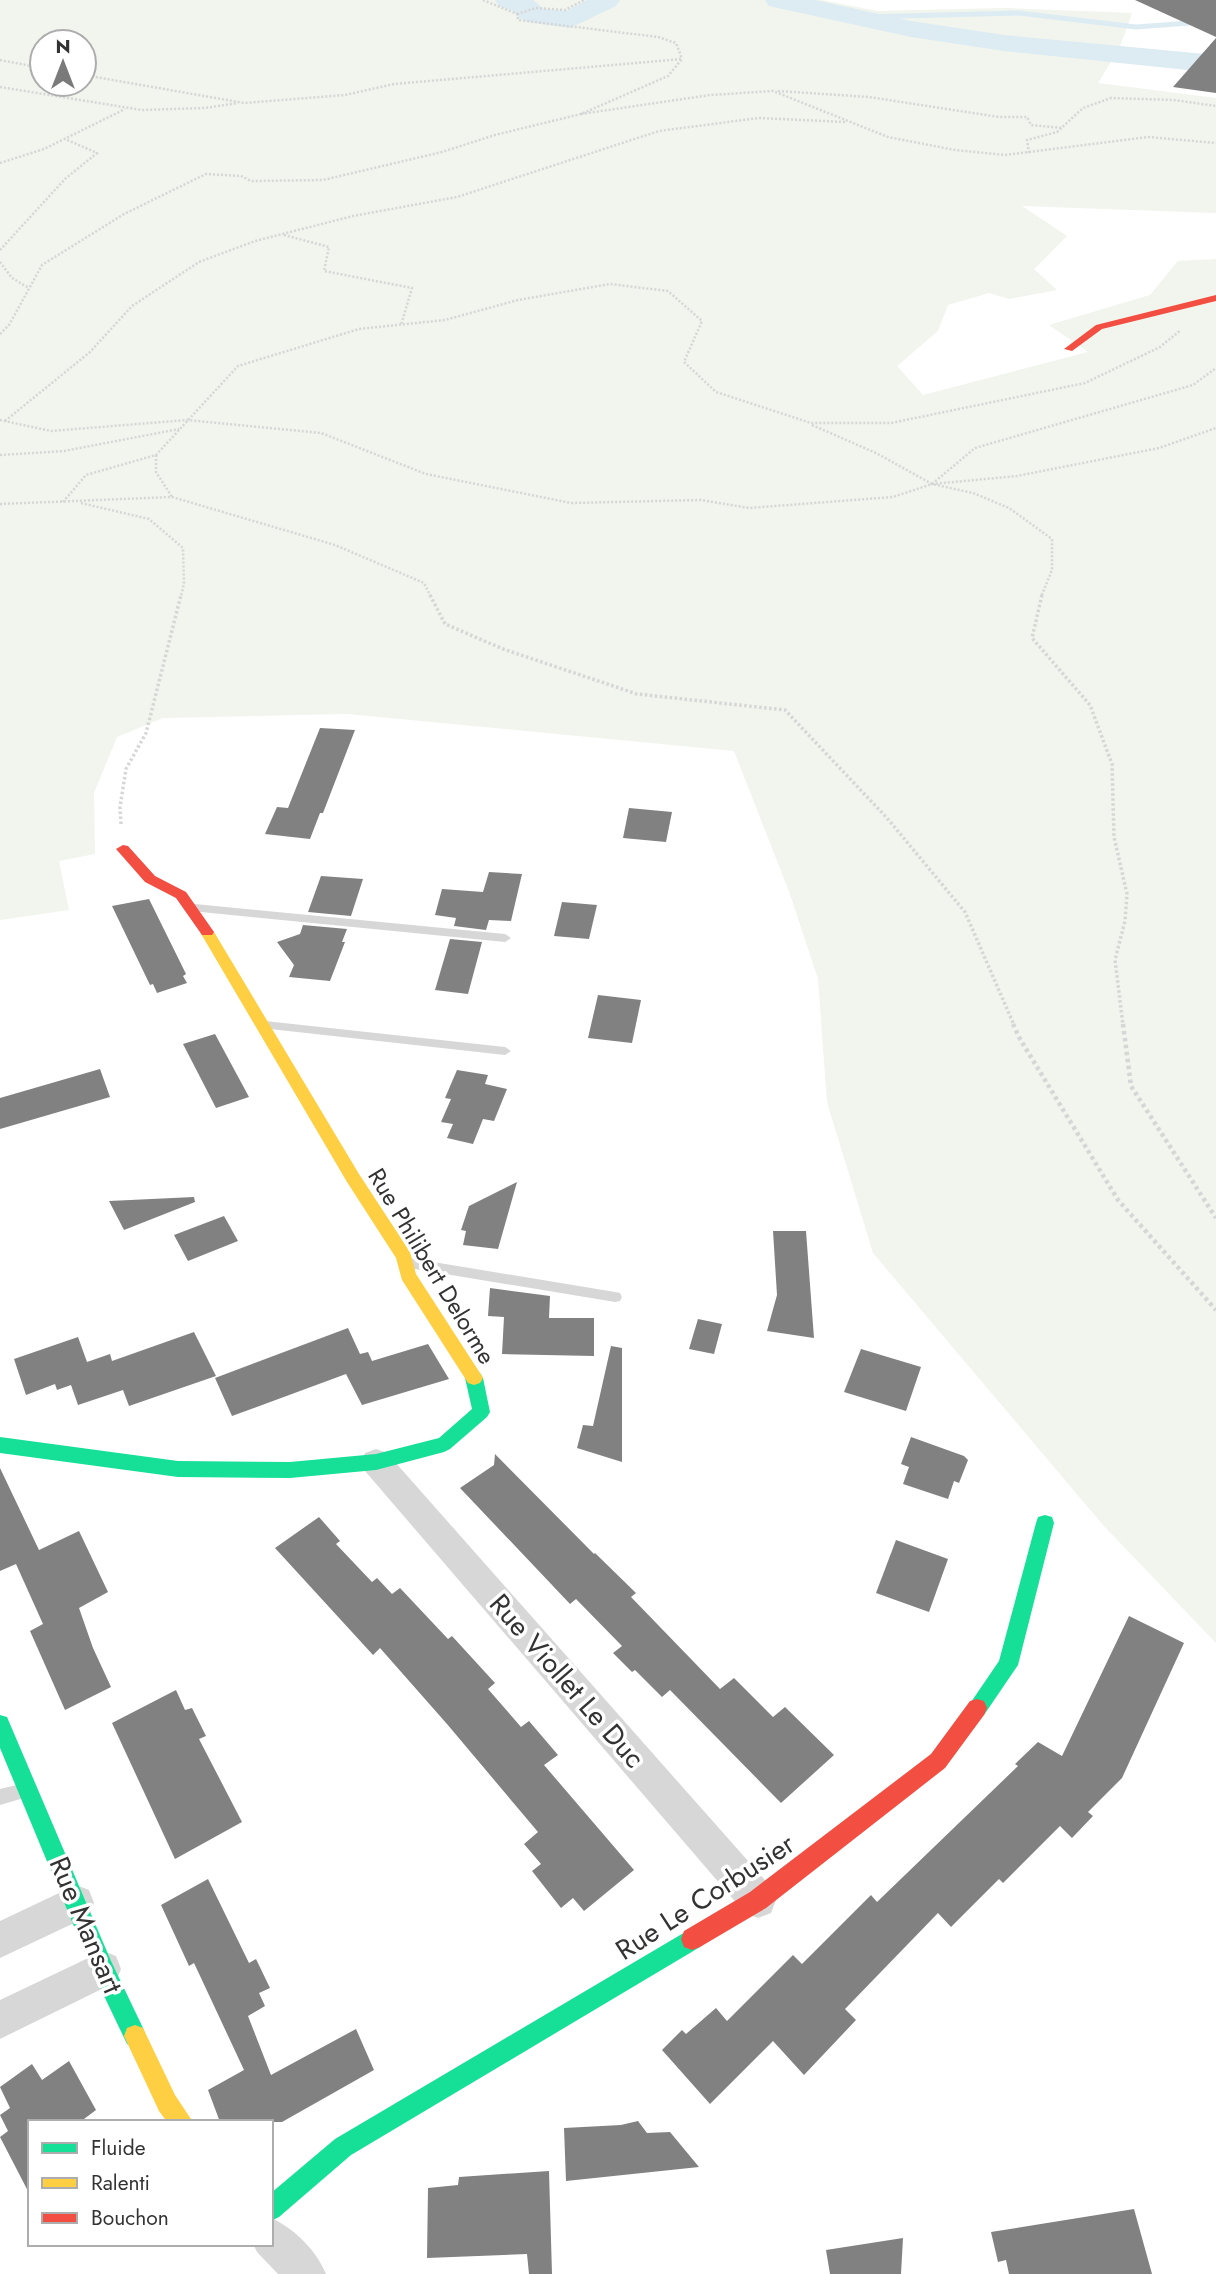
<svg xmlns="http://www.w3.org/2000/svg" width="1216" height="2274" font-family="Jost,sans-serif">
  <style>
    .green { fill: #f1f5ed; fill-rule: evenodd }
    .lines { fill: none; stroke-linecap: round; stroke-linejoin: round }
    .stream { stroke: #ddebf3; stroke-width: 5 }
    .river { fill: #ddebf3; fill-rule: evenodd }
    .building { fill: #818181 }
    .path-far2 { stroke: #d6d6d6; stroke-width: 2.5; stroke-dasharray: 2 2; stroke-linecap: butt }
    .path-far1 { stroke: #d6d6d6; stroke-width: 3.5; stroke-dasharray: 2.5 2.5; stroke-linecap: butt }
    .path { stroke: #d6d6d6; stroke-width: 4.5; stroke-dasharray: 3.5 3.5; stroke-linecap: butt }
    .lane { fill: #d7d7d7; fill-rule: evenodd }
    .street { fill: #d7d7d7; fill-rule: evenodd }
    .fast { fill: #16e098; fill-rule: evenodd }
    .slow { fill: #ffcf43; fill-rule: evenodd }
    .jam { fill: #f24e42; fill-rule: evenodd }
    .labels { text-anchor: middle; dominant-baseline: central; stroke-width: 7; stroke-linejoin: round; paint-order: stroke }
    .street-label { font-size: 24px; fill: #333; stroke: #fff }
    .near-street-label { font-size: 28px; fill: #333; stroke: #fff }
  </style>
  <rect width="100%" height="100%" fill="#fff"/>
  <!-- green -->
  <path class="green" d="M0 0H822L877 11 1006 8 1132 13 1119 49 1098 83 1216 98V213L1022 206 1067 236 1034 269 1057 290 1009 299 989 293 948 305 938 331 897 366 923 395 1088 352 1049 325 1150 295 1178 261 1216 259V1643L1103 1525 873 1253 827 1102 818 979 790 894 734 751 348 714 163 718 117 737 94 793 95 854 59 861 69 910 0 920ZM42 42H84V84H42Z"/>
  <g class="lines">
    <!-- stream -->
    <path class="stream" d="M864 17 1019 13 1136 27 1216 21"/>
    <!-- river -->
    <g class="river">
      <path d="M495 0H533L544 9 566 11 587 0H620L616 6 570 28 528 22 519 18 513 11 499 6Z"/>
      <path d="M765 0H815L911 21 1004 35 1216 55V73L1004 51 911 37 769 6Z"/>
    </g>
  </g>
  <!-- building -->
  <g class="building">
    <path d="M1135 0H1216V37Z"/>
    <path d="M1216 38V93L1173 87Z"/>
    <path d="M320 728 355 730 323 813H320L310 839 265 834 277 807 288 808Z"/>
    <path d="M629 808 672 812 666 842 623 838Z"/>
    <path d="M489 872 522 874 511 921 489 920 486 930 454 926 456 918 435 915 442 889 483 892Z"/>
    <path d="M321 876 363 879 351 916 308 912Z"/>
    <path d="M149 899 186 974 183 976 187 983 157 993 153 984 150 985 112 906Z"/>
    <path d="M562 902 597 905 589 939 554 936Z"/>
    <path d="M303 925 347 929 342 942H345L330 981 289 977 294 965 277 942 300 934Z"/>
    <path d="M450 939 482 942 468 994 435 990Z"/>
    <path d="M598 995 641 1000 632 1043 588 1038Z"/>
    <path d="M215 1034 249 1097 216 1108 183 1044Z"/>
    <path d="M100 1069 110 1097 0 1129V1098Z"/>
    <path d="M457 1070 488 1075 485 1084 507 1089 494 1121 483 1119 473 1144 447 1138 453 1124 441 1122 451 1099 445 1098Z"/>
    <path d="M517 1182 498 1249 463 1245 466 1231 461 1230 469 1206Z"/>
    <path d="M194 1197 195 1202 124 1230 109 1201Z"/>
    <path d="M224 1216 238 1241 188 1261 174 1235Z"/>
    <path d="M773 1231H806L814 1338 767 1331 777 1295Z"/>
    <path d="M490 1288 550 1296 549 1318H594V1356L502 1354 504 1317 488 1316Z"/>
    <path d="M698 1319 722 1324 714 1354 689 1349Z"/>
    <path d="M348 1328 360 1354 368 1352 372 1361 428 1344 449 1379 362 1405 346 1374 232 1416 215 1378Z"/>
    <path d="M194 1332 216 1376 129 1406 123 1390 78 1405 71 1385 57 1390 55 1384 26 1395 14 1359 78 1337 87 1362 110 1354 112 1361Z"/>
    <path d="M611 1346 622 1348V1462L577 1448 583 1425 593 1426Z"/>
    <path d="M861 1349 921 1367 906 1411 844 1392Z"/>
    <path d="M911 1437 964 1456 968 1460 959 1483 954 1481 948 1499 903 1484 909 1467 901 1464Z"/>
    <path d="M495 1454 594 1554 595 1553 636 1593 631 1597 720 1689 734 1678 773 1717 785 1707 834 1755 781 1803 670 1690 662 1697 635 1670 632 1672 613 1653 622 1646 576 1599 570 1604 460 1488 494 1465Z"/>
    <path d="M0 1468 39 1550 79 1531 108 1592 79 1608 93 1648 111 1687 65 1710 30 1631 43 1624 16 1564 0 1571Z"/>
    <path d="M319 1517 340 1541 336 1544 372 1582 377 1578 392 1594 400 1588 448 1639 452 1636 495 1683 488 1689 521 1727 529 1721 558 1755 544 1765 634 1870 584 1911 573 1898 561 1908 532 1871 541 1864 524 1844 538 1832 447 1724 380 1648 373 1655 275 1548Z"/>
    <path d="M896 1540 948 1559 929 1612 876 1593Z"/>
    <path d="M1129 1616 1184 1643 1122 1778 1088 1812 1093 1816 1072 1838 1060 1826 1003 1883 999 1879 951 1927 938 1913 845 2009 856 2020 804 2075 773 2041 710 2104 662 2050 682 2030 686 2034 716 2008 727 2021 793 1955 802 1964 871 1895 877 1902 1018 1766 1015 1764 1038 1742 1062 1756Z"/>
    <path d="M176 1690 185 1710 192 1708 206 1736 199 1739 242 1822 175 1859 112 1723Z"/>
    <path d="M208 1879 249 1963 256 1959 270 1988 259 1993 265 2006 248 2016 271 2075 356 2029 374 2070 282 2122H220L208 2090 244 2070 194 1963 189 1966 161 1905Z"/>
    <path d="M69 2061 96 2110 80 2122H30V2195L0 2137 8 2131 0 2115 10 2108 0 2087 32 2064 42 2080Z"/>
    <path d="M638 2121 647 2133 670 2132 699 2167 566 2181 564 2128 621 2125Z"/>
    <path d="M549 2171 552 2274H529L527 2254 427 2258 428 2188 458 2185 459 2177Z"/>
    <path d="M1134 2209 1152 2274H1009L1006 2260 998 2262 991 2232Z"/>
    <path d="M903 2238 901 2274H830L826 2250Z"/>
  </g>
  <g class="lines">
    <!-- path-far2 -->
    <g class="path-far2">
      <path d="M483 0 517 14 518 20 658 37 676 43 682 59"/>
      <path d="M517 14 536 8 565 10 584 0"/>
      <path d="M0 60 42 68"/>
      <path d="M84 75 244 103 345 95 394 84 682 59 668 76 581 114 710 95 773 91 888 137 955 150 1005 155 1148 137 1216 143"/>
      <path d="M0 87 142 110 205 108 238 103"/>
      <path d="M778 91 869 97 999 117H1027L1031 125 1062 128"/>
      <path d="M1029 153 1027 140 1057 132 1083 108 1111 98 1174 100 1216 106"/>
      <path d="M0 163 44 149 125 109"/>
      <path d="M284 235 329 247 324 271 412 288 401 325"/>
      <path d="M0 250 65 179 97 153 65 139"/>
      <path d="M0 262 12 278 29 288"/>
      <path d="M0 334 9 325 42 265 124 214 206 174 241 176 251 181 323 180 442 152 495 135 581 114"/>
      <path d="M0 420 51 431 187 420 321 433 426 474 571 503 701 500 749 508 893 497 932 484 1017 476 1159 448 1216 428"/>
      <path d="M5 421 90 352 132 306 199 262 255 241 353 216 457 197 659 131 759 118 845 122"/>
      <path d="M812 425 876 453 932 484 973 493 1009 508 1052 539V570L1041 597"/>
      <path d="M0 455 64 451 179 429"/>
      <path d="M156 455V472L172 497"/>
      <path d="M932 484 975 448 1193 385 1216 368"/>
      <path d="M63 502 86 475 156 455 238 366 359 329 445 320 518 300 610 284 668 291 702 321 684 362 716 392 811 423H891L1085 383 1160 347 1181 330"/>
      <path d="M81 503 149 519 183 548 184 583 181 597"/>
      <path d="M0 504 172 497 335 545 424 583 431 597"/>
    </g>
    <!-- path-far1 -->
    <g class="path-far1">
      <path d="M430 595 445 624 503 649 637 694 785 710 887 818 965 912 1014 1025"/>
      <path d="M1042 595 1032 638 1090 705 1112 764 1114 837 1127 894 1125 921 1115 960 1123 1025"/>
      <path d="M121 824 120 807 126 769 146 733 181 595"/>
    </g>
    <!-- path -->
    <g class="path">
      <path d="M1013 1024 1020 1039 1118 1200 1216 1310"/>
      <path d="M1123 1024 1131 1086 1216 1218"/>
    </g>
    <!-- lane -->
    <g class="lane">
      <path d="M195 904 505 934 511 938 505 942 191 911 190 908 191 905Z"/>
      <path d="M265 1021 505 1047 511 1051 505 1055 261 1028 259 1025Z"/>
      <path d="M409 1258 615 1292 620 1293 622 1297 620 1301 615 1302 409 1268 404 1267 403 1263 404 1259Z"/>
      <path d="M21 1784 27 1787 29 1792 27 1797 0 1805V1789Z"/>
    </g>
    <!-- street -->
    <g class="street">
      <path d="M376 1449 387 1453 771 1887 776 1900 771 1913 758 1918 745 1913 365 1471 361 1462 365 1453Z"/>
      <path d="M76 1885 89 1890 94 1903 89 1916 0 1958V1921Z"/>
      <path d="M103 1951 116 1956 121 1969 116 1982 0 2039V2000Z"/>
      <path d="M271 2218C294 2228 317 2251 326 2274H278L257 2252 253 2244H271Z"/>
    </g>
    <!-- fast -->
    <g class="fast">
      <path d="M474 1371 480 1373 483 1378 490 1412 487 1417 450 1449 444 1452 376 1470 290 1478 178 1477 0 1453V1437L178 1461 290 1462 376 1454 439 1438 472 1409 465 1378 468 1373Z"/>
      <path d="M1045 1515 1052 1517 1054 1523 1018 1665 984 1715 977 1717 970 1715 967 1708 999 1661 1036 1523 1038 1517Z"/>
      <path d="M0 1715 7 1717 111 1961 143 2028 146 2036 143 2044 135 2047 127 2044 95 1977 0 1748Z"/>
      <path d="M692 1928 700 1931 703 1939 700 1947 351 2155 279 2217 271 2221V2193L335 2139Z"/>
    </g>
    <!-- slow -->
    <g class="slow">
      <path d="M207 927 214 932 359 1174 410 1252 416 1274 480 1373 483 1378 480 1383 474 1385 468 1383 402 1280 396 1258 347 1182 200 932Z"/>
      <path d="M135 2025 143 2028 175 2095 193 2122H167L159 2111 124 2036 127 2028Z"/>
    </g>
    <!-- jam -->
    <g class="jam">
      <path d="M1216 295V301L1102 329 1072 351 1064 349 1096 325Z"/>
      <path d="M123 845 128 846 155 876 186 892 214 932 212 935H202L176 898 145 882 116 849Z"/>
      <path d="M977 1699 984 1701 987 1708 984 1715 945 1768 766 1908 700 1947 692 1950 684 1947 681 1939 684 1931 750 1892 931 1754 970 1701Z"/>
    </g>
  </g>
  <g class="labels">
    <!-- street labels -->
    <g class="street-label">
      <text transform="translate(432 1266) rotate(59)">Rue Philibert Delorme</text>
    </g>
    <!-- near-street labels -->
    <g class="near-street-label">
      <text transform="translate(567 1681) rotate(49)">Rue Viollet Le Duc</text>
      <text transform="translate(705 1897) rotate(-33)">Rue Le Corbusier</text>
      <text transform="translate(86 1925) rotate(67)">Rue Mansart</text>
    </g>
  </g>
  <!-- legend -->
  <rect x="28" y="2120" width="245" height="126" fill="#ffffff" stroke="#adadad" stroke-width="2"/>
  <rect x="42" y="2143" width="35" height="10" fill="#16e098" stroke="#adadad" stroke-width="2"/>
  <text x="91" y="2155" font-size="21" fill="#333333">Fluide</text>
  <rect x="42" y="2178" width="35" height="10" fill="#ffcf43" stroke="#adadad" stroke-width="2"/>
  <text x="91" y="2190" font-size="21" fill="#333333">Ralenti</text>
  <rect x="42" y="2213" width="35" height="10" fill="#f24e42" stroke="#adadad" stroke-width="2"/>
  <text x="91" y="2225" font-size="21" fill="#333333">Bouchon</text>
  <!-- north arrow -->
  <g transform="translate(63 63)"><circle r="33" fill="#ffffff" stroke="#adadad" stroke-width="2"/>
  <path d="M0-5L12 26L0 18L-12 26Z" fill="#7a7a7a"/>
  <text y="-10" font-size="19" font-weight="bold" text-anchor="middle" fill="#333333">N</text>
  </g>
</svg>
